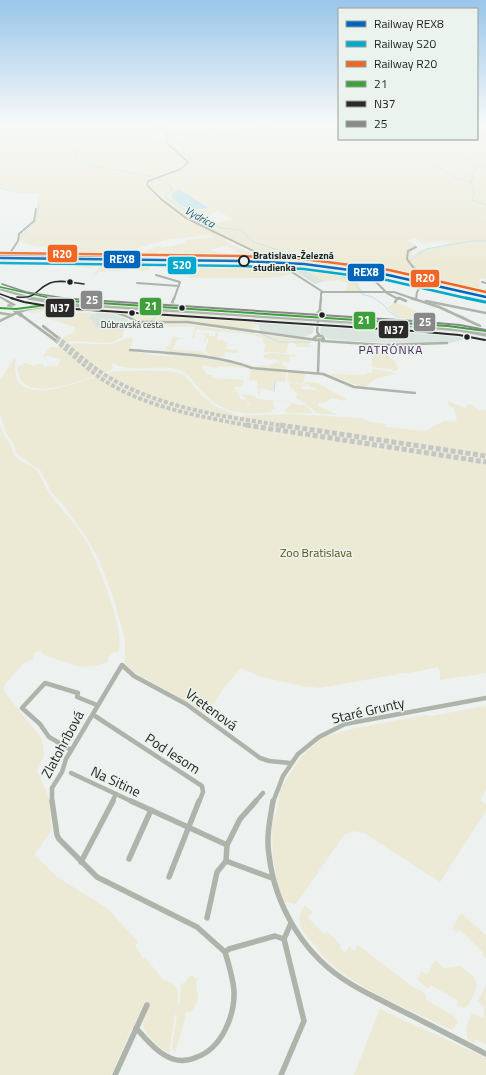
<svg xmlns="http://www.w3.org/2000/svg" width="486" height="1075" font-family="'Titillium Web',sans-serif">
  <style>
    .built { fill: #dbe5df }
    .green { fill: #ece9d5; fill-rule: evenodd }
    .water { fill: #c2e2ec }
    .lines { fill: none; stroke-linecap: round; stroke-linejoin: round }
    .stream { stroke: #c2e2ec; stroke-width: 1 }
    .highway-tunnel-far1 { stroke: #c3c7c5; stroke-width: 4; stroke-dasharray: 4 2; stroke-linecap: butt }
    .highway-tunnel { stroke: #c3c7c5; stroke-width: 5; stroke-dasharray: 5 2.5; stroke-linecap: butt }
    .minor-far4 { stroke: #afb4ab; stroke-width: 1.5 }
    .minor-far3 { stroke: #afb4ab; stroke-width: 2 }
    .minor-far2 { stroke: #afb4ab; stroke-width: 2.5 }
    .minor-far1 { stroke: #afb4ab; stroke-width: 4.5 }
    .minor { stroke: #afb4ab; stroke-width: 5.5 }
    .major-far1 { stroke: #b1b6ad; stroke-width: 2.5 }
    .major { stroke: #b1b6ad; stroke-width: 3.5 }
    .highway { fill: #acb1a8; fill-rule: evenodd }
    .highway-bridge { stroke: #acb1a8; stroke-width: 4 }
    .bus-1-far1-casing { stroke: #ebf3ee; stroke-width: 3 }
    .bus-1-casing { stroke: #ebf3ee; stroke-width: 4 }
    .bus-2-far1-casing { stroke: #ebf3ee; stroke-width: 3 }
    .bus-2-casing { stroke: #ebf3ee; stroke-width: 4 }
    .bus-3-far1-casing { stroke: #ebf3ee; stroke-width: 3 }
    .bus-3-casing { stroke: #ebf3ee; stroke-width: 4 }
    .bus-1-far1 { stroke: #3fa03b; stroke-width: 1.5 }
    .bus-1 { stroke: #3fa03b; stroke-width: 2 }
    .bus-2-far1 { stroke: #2b2a29; stroke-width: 1.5 }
    .bus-2 { stroke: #2b2a29; stroke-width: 2 }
    .bus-3-far1 { stroke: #898989; stroke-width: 1.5 }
    .bus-3 { stroke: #898989; stroke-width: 2 }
    .rail-1-casing { stroke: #ebf3ee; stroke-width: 4 }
    .rail-2-far1-casing { stroke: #ebf3ee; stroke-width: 4 }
    .rail-2-casing { stroke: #ebf3ee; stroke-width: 5 }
    .rail-3-casing { stroke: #ebf3ee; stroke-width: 4 }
    .rail-1 { stroke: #0065bd; stroke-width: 2.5 }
    .rail-2-far1 { stroke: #00a9ce; stroke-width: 2.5 }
    .rail-2 { stroke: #00a9ce; stroke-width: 3 }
    .rail-3 { stroke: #f26522; stroke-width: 2.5 }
    .stop-dot { fill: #ebf3ee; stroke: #1d201e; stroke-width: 2 }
    .bus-dot { fill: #1d201e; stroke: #ebf3ee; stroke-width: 1.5 }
    .labels { text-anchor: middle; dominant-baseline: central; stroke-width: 3; stroke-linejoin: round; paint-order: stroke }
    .far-bus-label { font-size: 9px; fill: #1d201e; stroke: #ebf3ee }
    .far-stop-label { font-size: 10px; font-weight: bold; fill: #1d201e; stroke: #ebf3ee; text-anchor: start }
    .far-water-label { font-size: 11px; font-style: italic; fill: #1d5666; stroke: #ebf3ee }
    .far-quarter-label { font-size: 12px; letter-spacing: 1px; fill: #4b265d; stroke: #ebf3ee }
    .park-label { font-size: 12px; fill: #5e5012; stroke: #ebf3ee }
    .near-street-label { font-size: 14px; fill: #1d201e; stroke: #ebf3ee }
    .line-badge { stroke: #ebf3ee; stroke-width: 1.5 }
    .badge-label { font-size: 11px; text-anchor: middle; font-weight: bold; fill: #fff }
  </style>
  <rect width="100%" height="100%" fill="#edf1ef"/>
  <!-- built -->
  <g class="built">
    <path d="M289 267 301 268 325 281 315 284Z"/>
    <path d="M96 313H109L127 319 129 321 124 330 101 331 87 321 91 314Z"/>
    <path d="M247 318 305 321 314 325 313 333 304 337 260 331 259 326Z"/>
    <path d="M325 322 439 331 472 337 447 344 367 342 328 339 320 333 321 324Z"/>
  </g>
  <!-- green -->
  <g class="green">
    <path d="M0 124H150L156 136 154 138 165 141V133L156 124H339V139H477V124H486V279L480 278 479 282 481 283 479 288 486 289V295L415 279 335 266V268L378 274 343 271 339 273 357 279V281L363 292 344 293 348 283 339 280 325 281 301 268 289 267 280 262 281 260 270 255 266 256 229 238 226 234 228 239 225 241 259 257 263 256 273 261 251 260 227 246 212 249V251L228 254 229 257 239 260 166 258 168 252 159 251 145 259 120 258 121 257 138 256C141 252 154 248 160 246L161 248 187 243 185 240 214 237 211 235 165 240 113 256 30 245 18 240C22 231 28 233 32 227 38 217 36 205 39 194L20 193 0 187ZM178 190 206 204 207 205 206 208C192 212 183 205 172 197ZM218 210 232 219 216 223 207 219 208 216ZM415 238 422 243 446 241 449 244 418 251 414 255H411L416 245 408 241Z"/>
    <path d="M74 260H97L98 266 90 268 74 266 73 265Z"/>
    <path d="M98 261 148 262 149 270H143L146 272 129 268 127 270 98 272 91 279 99 268Z"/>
    <path d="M175 263 272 267 292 273 280 277 260 278H190L183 269Z"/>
    <path d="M395 302 429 316 434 324 408 322 387 308Z"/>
    <path d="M58 307 99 311 73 313 66 311 56 310 31 313 28 311Z"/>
    <path d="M99 308 137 309 247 318 257 325 251 330 182 320 142 321Z"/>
    <path d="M95 313 91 314 88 319 93 320 92 323H95L94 326 101 329 124 330 122 337 111 343 72 341 56 344 65 336 75 332V327L43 317V316C59 319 79 310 95 313Z"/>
    <path d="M174 323 311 341 308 345 313 347H296V344L289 341 286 353 267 352 264 351 266 344 263 342V338L250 334 219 331 217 339 228 342 226 349 238 350 237 353 225 352 224 357H211L205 351 209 338H207L204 344 206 335 201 334 209 333V336H215L216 331 196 329 195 337 192 339 195 327H168L157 324Z"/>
    <path d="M173 337 185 339H177L173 350 201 351 209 357 168 354 169 350 164 349 171 344 170 343Z"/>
    <path d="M131 338 133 340 129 350 151 355 197 357 242 365 249 368 218 366V368L203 365 202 368 207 375H212V378L244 380 242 387H234L241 400 245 399 249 403 245 405 251 404 241 394 252 395 256 397V399L302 403 273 401 275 409H271L272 412C238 416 221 413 198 387 192 380 189 373 180 370 158 363 132 375 111 362L113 367 110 371C91 376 37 401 22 381 19 378 18 371 17 367L23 365V363H28L27 364 32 365 33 366 43 363 42 365 45 366 44 367 46 368 48 366H58L61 358H55L48 356 50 352 46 357 43 356 50 347H61L57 345C75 342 91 345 110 344 117 344 123 338 131 338Z"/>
    <path d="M377 352 386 353 396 363 398 369 396 371H392V369L372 367V358Z"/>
    <path d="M271 353 297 355 295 357H287H290L289 362 283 361 282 365 287 367 286 370 262 369 258 365 269 366 271 364H274L275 362 280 363 276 359H272L274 360 266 359H270L269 358H263L264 355Z"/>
    <path d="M14 359H17C14 365 15 370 16 376 25 409 91 376 112 372 126 370 164 370 179 373L185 376 201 395 215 406 238 416 291 414 361 418 370 422 385 424 386 427 425 431 444 421 457 422 454 408 449 406 448 401 467 409V405L471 404 479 411 486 410V673L440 680V671L438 667 409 673H404L319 688 302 686 258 676 241 668 223 689 207 715 184 700 134 672 127 666 125 662V639L114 600 99 559 85 535 62 503 52 493 41 471 16 453 14 444 6 433 0 414V380Z"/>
    <path d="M253 369 284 372 286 373 285 382 276 381 274 391 260 388 259 395H258V384H257V381L249 380 251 370Z"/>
    <path d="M372 369 396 373C389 376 382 376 376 379 365 383 373 388 356 387V385L328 374 364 375 368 373H372Z"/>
    <path d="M289 372 305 374 303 384 289 382 287 379Z"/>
    <path d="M305 382 318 383 346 399 345 401 331 398 326 402 318 403V406L338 415 317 413 306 404 296 398 297 393 289 386V383L307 385 302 386 301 389 316 390 317 388 308 386 310 385 304 384Z"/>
    <path d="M291 403 298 404H296L297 405H306L313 413H286L285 409 290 406Z"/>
    <path d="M0 424C2 434 4 435 9 442 14 449 10 455 19 460 25 464 33 465 37 471 43 479 45 488 50 495 64 512 79 528 89 547 98 564 127 635 118 651 112 653 109 655 107 662 82 672 69 663 44 655L40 651 35 652 33 659 24 663 6 683 3 690 42 739 44 756 37 771 49 798 51 831 34 855 57 877 108 909 138 942 135 945 143 959 145 957 162 979 173 984 177 989 178 994 177 1005 180 1003C181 996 182 991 180 984L185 983 191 975 198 980 196 981 198 999 193 1010 185 1013V1019L175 1053 172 1046 177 1015 175 1014 169 1053C159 1048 143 1034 143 1022 143 1016 147 1009 150 1004L147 1002 132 1028 111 1075H0Z"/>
    <path d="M485 706 486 707V790L480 800 486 805V811L440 882 364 833 354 831 344 835 296 904 283 902 279 892 273 856 272 826 278 807 280 789 302 756 323 737 356 728 425 715 431 716Z"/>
    <path d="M305 905 312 912 308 918 325 935 327 931 341 945 339 947 345 953 349 946 354 951 358 945 410 985 423 992 426 996V1000L454 1016 458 1023 452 1030C411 1010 365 993 330 963 323 957 318 949 312 942 301 929 294 920 305 905Z"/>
    <path d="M461 913 486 935V958L482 956 483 952 459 929 457 933 452 929Z"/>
    <path d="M435 960 444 968 460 966C473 977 482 978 473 996 470 1001 469 1006 464 1008L457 1006 458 1000 430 985 428 989 417 979 422 971 427 975Z"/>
    <path d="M486 985V1044L475 1039V1044L468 1040C464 1030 467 1023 472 1013L483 1018 484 1007 478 1001Z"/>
    <path d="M380 1009 486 1058V1075H354Z"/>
  </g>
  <!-- water -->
  <path class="water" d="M178 189 182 191 208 207C195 213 178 207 171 195Z"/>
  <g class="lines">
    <!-- stream -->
    <g class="stream">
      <path d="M162 124 169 134 170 139 181 142 187 147 183 149 182 153 190 159V163L184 171 170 174"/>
      <path d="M210 130 218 124"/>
      <path d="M242 132 278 124"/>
      <path d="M170 135 186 137 208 132H240"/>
      <path d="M69 146 77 151 79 155 75 157C82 165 97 167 107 169"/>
      <path d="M458 151 464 158 477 167 472 173 473 179 471 180 474 194 472 200 486 205"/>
      <path d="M435 165 454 177 471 183"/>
      <path d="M112 169 154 177"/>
      <path d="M157 178 172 187V191L166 194V198L188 212 196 213 220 228 241 230 253 242 285 252 290 256 313 262 354 282 362 294 372 297 384 305 388 311 407 322"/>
      <path d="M150 184 153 180"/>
      <path d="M0 188 11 191"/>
      <path d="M170 188H173"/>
      <path d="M20 237 37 220 39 202"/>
      <path d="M410 261 426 249 471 241H486"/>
      <path d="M3 263 6 259"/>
      <path d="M413 265 421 272 424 278"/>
      <path d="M0 283 24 291"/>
      <path d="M457 314 467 318"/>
      <path d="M151 321 161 313 168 312"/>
      <path d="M260 333 279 342H310"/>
      <path d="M166 354 190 356"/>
      <path d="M203 357 233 363"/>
      <path d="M274 392 275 382"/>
    </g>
    <!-- highway-tunnel-far1 -->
    <g class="highway-tunnel-far1">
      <path d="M57 337C74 351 91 367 110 378 163 409 227 417 286 426"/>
      <path d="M55 340C73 355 90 372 110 384 152 409 204 417 251 426"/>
    </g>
    <!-- highway-tunnel -->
    <g class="highway-tunnel">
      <path d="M246 425 486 462"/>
      <path d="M280 425 486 456"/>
    </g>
    <!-- minor-far4 -->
    <path class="minor-far4" d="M157 124 166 133 167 143 188 162 181 169 148 181 147 185 162 200"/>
    <!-- minor-far3 -->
    <g class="minor-far3">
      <path d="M161 199 186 218 278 263 323 292H394L414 299"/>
      <path d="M416 247 408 251 407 259 424 282"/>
      <path d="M0 255 114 257"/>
      <path d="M8 256 18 241 19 234 34 221 36 209"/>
      <path d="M156 275 180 282 174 299"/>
      <path d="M356 279 375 281 387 293 398 299"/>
      <path d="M482 282 486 283"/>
      <path d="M137 283 179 286"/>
      <path d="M399 298 401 299"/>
      <path d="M321 299V293L323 292"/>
      <path d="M416 299 417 292 423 283"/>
    </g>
    <!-- minor-far2 -->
    <g class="minor-far2">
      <path d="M399 298 406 301"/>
      <path d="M411 298 439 307 480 326"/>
      <path d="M426 301 486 313"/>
      <path d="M395 302 398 298"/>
      <path d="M172 303 180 309"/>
      <path d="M170 308 174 298"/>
      <path d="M320 310 323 314 332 319"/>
      <path d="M0 313 12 315"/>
      <path d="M309 317 315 316 320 310"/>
      <path d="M319 318 321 298"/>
      <path d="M318 320 317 332 320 336"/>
      <path d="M0 321C8 317 17 312 25 310 53 303 114 306 137 322H187L316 340"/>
      <path d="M317 336H322L324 339 316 340 314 338Z"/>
      <path d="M322 341 384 345 447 343"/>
      <path d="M130 350C168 353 217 354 252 368L323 374 354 387 415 393"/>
      <path d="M318 373 319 341"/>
    </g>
    <!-- minor-far1 -->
    <g class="minor-far1">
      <path d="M95 716 202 786 203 792 199 802"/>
      <path d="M71 750 49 737 40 724 22 708 45 683 78 693 77 697 97 705"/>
      <path d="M71 773 133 802"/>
      <path d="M52 802V788L62 772 66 759 122 665 134 676 186 704 260 758 269 761 290 763"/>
      <path d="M112 802 116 794"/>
      <path d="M255 802 263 793"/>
      <path d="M273 802 283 776 298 754 319 737 345 724 486 698"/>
    </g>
    <!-- minor -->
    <g class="minor">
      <path d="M52 801 57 835 59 839 97 877 197 927 225 952"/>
      <path d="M131 801 227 845"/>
      <path d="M273 801C270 819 266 837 269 855 275 907 305 957 351 984 365 993 380 999 394 1007 425 1022 455 1038 486 1054"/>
      <path d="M129 859 151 810"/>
      <path d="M226 861 272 878"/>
      <path d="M81 862 113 801"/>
      <path d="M169 877 199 801"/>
      <path d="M207 918 217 872 226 861 227 845 240 819 256 801"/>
      <path d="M136 1028C147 1040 158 1054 173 1059 181 1062 190 1060 197 1057 222 1048 235 1015 234 991 233 978 229 965 225 952L229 949 275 936 284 939"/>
      <path d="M115 1075 147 1005"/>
      <path d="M281 1075 304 1021 284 939 291 923"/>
    </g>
    <!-- major-far1 -->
    <path class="major-far1" d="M0 289 34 299"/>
    <!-- major -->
    <g class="major">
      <path d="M29 298 59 303 414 326 460 330 486 335"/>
      <path d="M464 328 486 331"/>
    </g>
    <!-- highway -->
    <g class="highway">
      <path d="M0 296 15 304 16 305 13 306 0 298Z"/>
      <path d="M76 303 78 304 77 305 49 306 16 310 0 309V307L16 308 49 304Z"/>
      <path d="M20 314H22L56 339V341H54L20 316Z"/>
      <path d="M42 325H44L58 336V338H56L42 327Z"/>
    </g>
    <!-- highway-bridge -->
    <path class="highway-bridge" d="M9 306 21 315"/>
    <defs>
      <path id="bus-1-far1" d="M0 287 55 299"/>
      <g id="bus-1">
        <path d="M48 298 69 301 448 326 486 331"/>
        <path d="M0 308 16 309 54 304"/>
      </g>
      <g id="bus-2-far1">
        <path d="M0 294 14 299"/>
        <path d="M17 297C38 299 34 290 50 283 60 279 73 283 84 284"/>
      </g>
      <path id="bus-2" d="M11 298 24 302 59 308 414 331 459 335 485 340"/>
      <path id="bus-3-far1" d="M2 284 26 292 70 299"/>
      <path id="bus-3" d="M58 298 414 321 460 325 486 330"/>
    </defs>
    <!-- bus-1-far1 casing -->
    <use href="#bus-1-far1" class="bus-1-far1-casing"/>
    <!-- bus-1 casing -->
    <use href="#bus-1" class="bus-1-casing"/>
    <!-- bus-2-far1 casing -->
    <use href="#bus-2-far1" class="bus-2-far1-casing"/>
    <!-- bus-2 casing -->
    <use href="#bus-2" class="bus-2-casing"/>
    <!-- bus-3-far1 casing -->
    <use href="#bus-3-far1" class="bus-3-far1-casing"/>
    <!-- bus-3 casing -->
    <use href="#bus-3" class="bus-3-casing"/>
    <!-- bus-1-far1 -->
    <use href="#bus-1-far1" class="bus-1-far1"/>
    <!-- bus-1 -->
    <use href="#bus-1" class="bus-1"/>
    <!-- bus-2-far1 -->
    <use href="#bus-2-far1" class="bus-2-far1"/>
    <!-- bus-2 -->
    <use href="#bus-2" class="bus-2"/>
    <!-- bus-3-far1 -->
    <use href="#bus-3-far1" class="bus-3-far1"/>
    <!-- bus-3 -->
    <use href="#bus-3" class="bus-3"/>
    <defs>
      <path id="rail-1" d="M0 258 243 261 304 264 388 275 486 297"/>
      <path id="rail-2-far1" d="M0 263 243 266 304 269 387 280 470 299"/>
      <path id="rail-2" d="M466 298 485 302"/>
      <path id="rail-3" d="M0 253 243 256 304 259 389 270 486 292"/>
    </defs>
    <!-- rail-1 casing -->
    <use href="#rail-1" class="rail-1-casing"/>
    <!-- rail-2-far1 casing -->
    <use href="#rail-2-far1" class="rail-2-far1-casing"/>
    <!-- rail-2 casing -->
    <use href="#rail-2" class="rail-2-casing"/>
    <!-- rail-3 casing -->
    <use href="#rail-3" class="rail-3-casing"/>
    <!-- rail-1 -->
    <use href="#rail-1" class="rail-1"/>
    <!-- rail-2-far1 -->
    <use href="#rail-2-far1" class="rail-2-far1"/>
    <!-- rail-2 -->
    <use href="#rail-2" class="rail-2"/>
    <!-- rail-3 -->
    <use href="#rail-3" class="rail-3"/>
  </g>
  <!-- sky -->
  <linearGradient id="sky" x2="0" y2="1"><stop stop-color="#99c6ea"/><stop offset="0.45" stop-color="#f7f9f8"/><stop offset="1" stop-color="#f7f9f8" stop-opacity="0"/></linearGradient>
  <rect width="486" height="274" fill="url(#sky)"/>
  <!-- markers -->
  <circle class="stop-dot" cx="244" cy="261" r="5"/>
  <g class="bus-dot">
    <circle cx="70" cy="282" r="3.5"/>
    <circle cx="182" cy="308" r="3.5"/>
    <circle cx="132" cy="313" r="3.5"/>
    <circle cx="322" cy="315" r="3.5"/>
    <circle cx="467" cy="337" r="3.5"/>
  </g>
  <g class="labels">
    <!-- far-bus labels -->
    <g class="far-bus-label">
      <text x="132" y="324">Dúbravská cesta</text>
    </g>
    <!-- far-stop labels -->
    <g class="far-stop-label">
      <text x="253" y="255">Bratislava-Železná<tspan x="253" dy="12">studienka</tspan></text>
    </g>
    <!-- far-water labels -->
    <g class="far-water-label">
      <text transform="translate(200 217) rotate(29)">Vydrica</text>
    </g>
    <!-- far-quarter labels -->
    <g class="far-quarter-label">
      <text x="391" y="349">PATRÓNKA</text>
    </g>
    <!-- park labels -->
    <g class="park-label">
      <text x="316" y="552">Zoo Bratislava</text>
    </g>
    <!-- near-street labels -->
    <g class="near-street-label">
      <text transform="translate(212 709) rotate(36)">Vretenová</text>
      <text transform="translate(368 710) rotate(-13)">Staré Grunty</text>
      <text transform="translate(62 744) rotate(-62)">Zlatohríbová</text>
      <text transform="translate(173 753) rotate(33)">Pod lesom</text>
      <text transform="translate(116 781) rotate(25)">Na Sitine</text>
    </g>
  </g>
  <g class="line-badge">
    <rect x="47" y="244" width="31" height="19" rx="4" fill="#f26522"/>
    <rect x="103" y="250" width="38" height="19" rx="4" fill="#0065bd"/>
    <rect x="167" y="256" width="30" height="19" rx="4" fill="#00a9ce"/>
    <rect x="347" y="263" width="38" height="19" rx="4" fill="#0065bd"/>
    <rect x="410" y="269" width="30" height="19" rx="4" fill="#f26522"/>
    <rect x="80" y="290" width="23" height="20" rx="4" fill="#898989"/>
    <rect x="139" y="297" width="23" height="19" rx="4" fill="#3fa03b"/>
    <rect x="45" y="298" width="30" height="20" rx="4" fill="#2b2a29"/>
    <rect x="353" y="311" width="23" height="19" rx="4" fill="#3fa03b"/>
    <rect x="413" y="312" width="23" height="20" rx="4" fill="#898989"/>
    <rect x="378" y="320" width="31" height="19" rx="4" fill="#2b2a29"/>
  </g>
  <g class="badge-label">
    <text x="62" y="258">R20</text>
    <text x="122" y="263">REX8</text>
    <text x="182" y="269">S20</text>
    <text x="366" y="276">REX8</text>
    <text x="425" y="282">R20</text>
    <text x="92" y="304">25</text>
    <text x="151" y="310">21</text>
    <text x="60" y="312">N37</text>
    <text x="364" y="324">21</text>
    <text x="425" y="326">25</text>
    <text x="394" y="334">N37</text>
  </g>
  <!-- legend -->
  <rect x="338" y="8" width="140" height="132" fill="#ebf3ee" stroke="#999f9b"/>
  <rect x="346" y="21" width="20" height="6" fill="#0065bd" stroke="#999f9b"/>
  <text x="374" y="28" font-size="12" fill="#1d201e">Railway REX8</text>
  <rect x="346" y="41" width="20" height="6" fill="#00a9ce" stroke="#999f9b"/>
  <text x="374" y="48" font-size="12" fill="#1d201e">Railway S20</text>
  <rect x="346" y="61" width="20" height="6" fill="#f26522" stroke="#999f9b"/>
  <text x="374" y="68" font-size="12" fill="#1d201e">Railway R20</text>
  <rect x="346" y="81" width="20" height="6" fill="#3fa03b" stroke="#999f9b"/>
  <text x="374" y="88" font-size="12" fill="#1d201e">21</text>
  <rect x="346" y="101" width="20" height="6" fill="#2b2a29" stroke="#999f9b"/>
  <text x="374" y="108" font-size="12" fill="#1d201e">N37</text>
  <rect x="346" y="121" width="20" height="6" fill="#898989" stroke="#999f9b"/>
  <text x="374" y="128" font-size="12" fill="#1d201e">25</text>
</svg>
